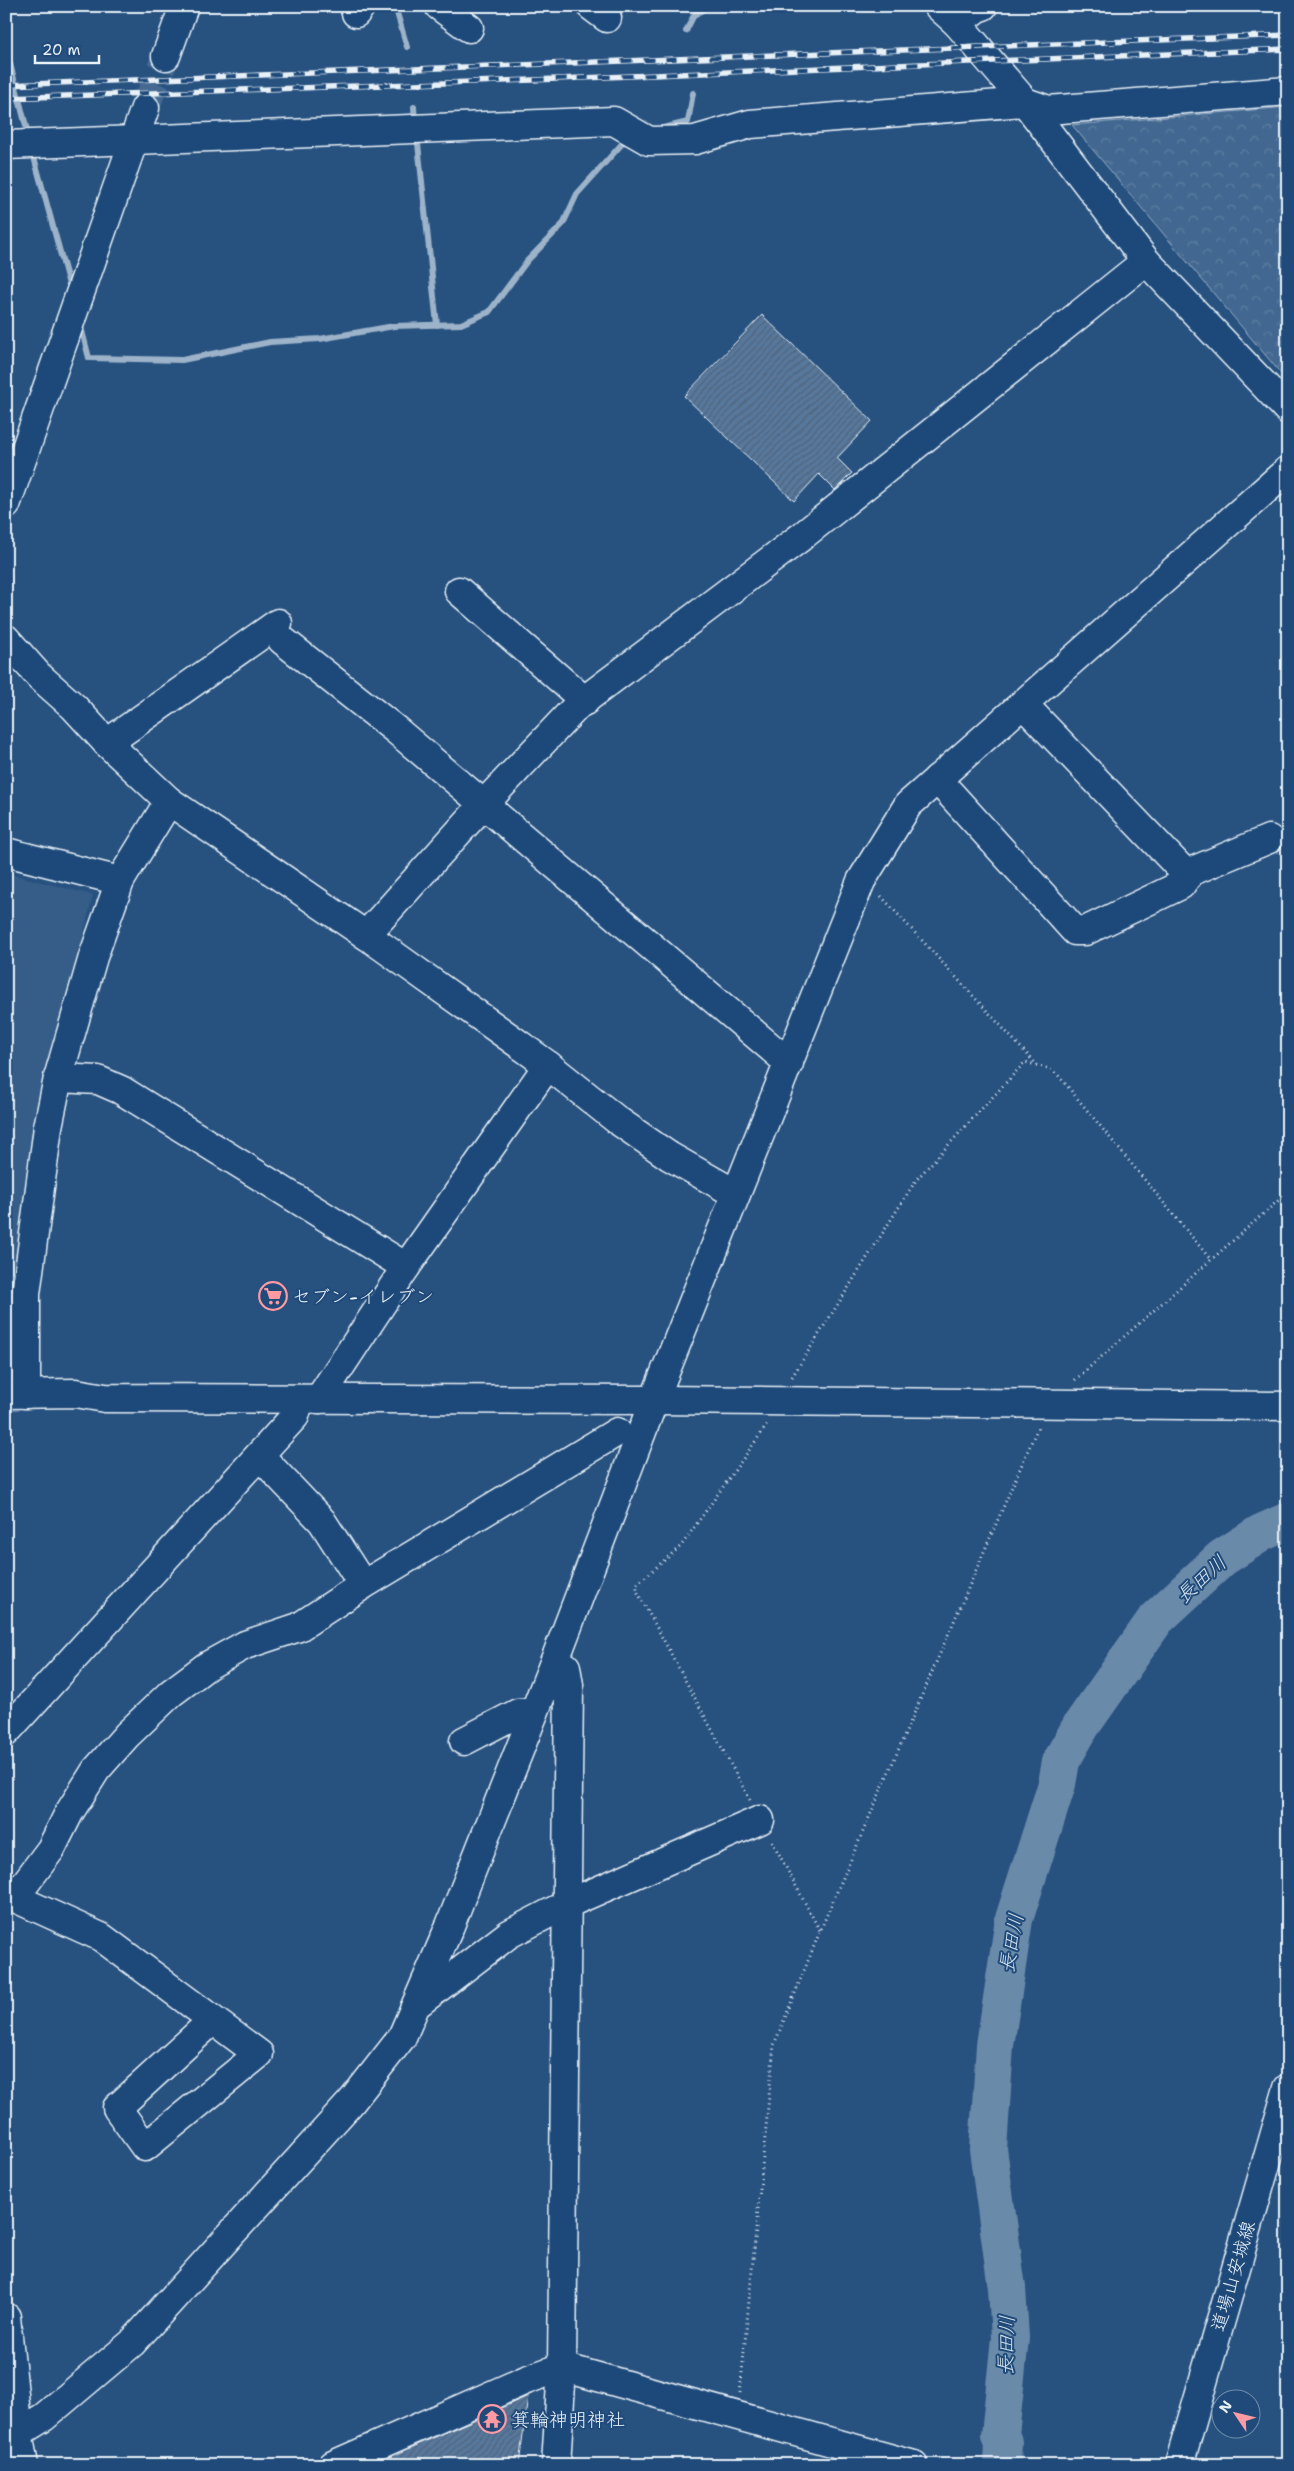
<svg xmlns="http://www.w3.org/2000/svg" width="1294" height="2471" font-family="'Shantell Sans','Klee One',sans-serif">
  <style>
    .built { fill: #355d88 }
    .park { fill: url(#park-crowns); stroke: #96acc4 }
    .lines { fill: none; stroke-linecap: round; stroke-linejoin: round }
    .stream { stroke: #9db3c9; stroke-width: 6 }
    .river { stroke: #6b8aaa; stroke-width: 38 }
    .building { fill: url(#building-hatch); stroke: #e8f1f8 }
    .minor-tunnel { stroke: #446991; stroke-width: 28; stroke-dasharray: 28 14; stroke-linecap: butt }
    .minor-casing { stroke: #e8f1f8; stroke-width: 31 }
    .major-casing { stroke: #e8f1f8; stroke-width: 31 }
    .path { stroke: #e8f1f8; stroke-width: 3; stroke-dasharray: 1 4; stroke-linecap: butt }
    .minor { stroke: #1f4a7a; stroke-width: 28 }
    .major { stroke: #1f4a7a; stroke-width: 28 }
    .rail-casing { stroke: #e8f1f8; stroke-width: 5.5 }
    .rail { stroke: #1f4a7a; stroke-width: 4; stroke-dasharray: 11; stroke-linecap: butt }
    .labels { text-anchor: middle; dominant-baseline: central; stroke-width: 4; stroke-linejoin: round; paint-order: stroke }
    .poi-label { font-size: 19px; fill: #e8f1f8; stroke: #1f4a7a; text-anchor: start }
    .street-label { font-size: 19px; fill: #e8f1f8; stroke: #1f4a7a }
    .water-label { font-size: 20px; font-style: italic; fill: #d5e2ec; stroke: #1f4a7a }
  </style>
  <defs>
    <pattern id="park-crowns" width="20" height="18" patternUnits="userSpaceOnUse" patternTransform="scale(1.25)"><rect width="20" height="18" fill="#436891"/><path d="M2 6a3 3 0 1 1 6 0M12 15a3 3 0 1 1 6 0" fill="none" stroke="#5e7ea1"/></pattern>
    <pattern id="building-hatch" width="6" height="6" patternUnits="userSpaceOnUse" patternTransform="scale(1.25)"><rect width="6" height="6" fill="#57789d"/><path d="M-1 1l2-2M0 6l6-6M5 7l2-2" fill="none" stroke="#4f6278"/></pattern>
  </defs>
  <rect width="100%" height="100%" fill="#27517f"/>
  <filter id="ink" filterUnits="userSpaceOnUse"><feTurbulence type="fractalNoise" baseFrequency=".02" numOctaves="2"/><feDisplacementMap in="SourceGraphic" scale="10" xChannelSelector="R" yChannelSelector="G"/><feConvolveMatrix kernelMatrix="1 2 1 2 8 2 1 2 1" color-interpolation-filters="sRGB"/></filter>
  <g filter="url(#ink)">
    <!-- built -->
    <path class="built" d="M6 873 93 895 48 1081 16 1362H6Z"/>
    <!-- park -->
    <path class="park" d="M1288 107V382L1072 125Z"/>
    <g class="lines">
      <!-- stream -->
      <g class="stream">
        <path d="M395 6 407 47"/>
        <path d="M686 31 694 15 709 6"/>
        <path d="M6 48 29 138"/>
        <path d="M414 107 415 122"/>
        <path d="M663 128 688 122 693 93"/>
        <path d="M417 134 437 325"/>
        <path d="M32 150 71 292"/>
        <path d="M80 323 89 358 182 360 270 342 320 339 394 326 461 324 489 312 527 261 563 224 577 194 629 136"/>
      </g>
      <!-- river -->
      <path class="river" d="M1002 2465 1003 2442 1000 2435 1010 2338 1007 2288 988 2149 995 2045 1014 1919 1057 1784 1061 1761 1081 1726 1156 1619 1222 1558 1261 1533 1288 1521"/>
    </g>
    <!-- building -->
    <g class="building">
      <path d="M762 315 872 421 837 458 852 473 835 490 819 474 794 501 684 396Z"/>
      <path d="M528 2396 519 2465H372Z"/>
    </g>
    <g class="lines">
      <!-- minor-tunnel -->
      <path class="minor-tunnel" d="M145 108 166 56"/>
      <defs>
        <g id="minor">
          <path d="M354 6 356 13 361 6"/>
          <path d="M439 6 469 28"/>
          <path d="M591 6 607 18"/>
          <path d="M938 6 957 23 1025 102 1146 261 1288 410"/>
          <path d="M957 23 977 8 983 6"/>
          <path d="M166 56 184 6"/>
          <path d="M6 145 614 121 649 141 695 140 750 124 1025 102 1048 110 1288 91"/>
          <path d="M6 505 145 108"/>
          <path d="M459 591 585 701"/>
          <path d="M6 639 39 676 74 707 107 743 169 801 373 940 548 1065 617 1120 669 1156 736 1194"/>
          <path d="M282 640 396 730 789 1063"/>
          <path d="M1023 704 1188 876"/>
          <path d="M107 743 278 623"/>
          <path d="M937 779 1075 931H1085L1181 885 1190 872 1269 839"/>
          <path d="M6 852 120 881 169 801"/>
          <path d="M366 935 483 805 578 705 801 537 1146 261"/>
          <path d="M58 1078 98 1080 121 1090 406 1267"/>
          <path d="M6 1394 76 1393 105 1398 654 1400 1288 1406"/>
          <path d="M26 1394V1294L48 1127 58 1078 93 957 120 881"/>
          <path d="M319 1399 406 1267 548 1065"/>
          <path d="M260 1456 322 1521 363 1585"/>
          <path d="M555 1660 566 1667 569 1685 562 2367 556 2465"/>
          <path d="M6 1732 295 1416 300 1399"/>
          <path d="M464 1741 518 1713 534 1712"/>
          <path d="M6 1894 101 1937 259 2054 145 2147 117 2108 213 2020"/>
          <path d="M15 1897 51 1849 69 1813 96 1770 127 1735 171 1693 207 1666 245 1645 299 1627 363 1585 617 1432"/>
          <path d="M420 2002 509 1934 567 1904 760 1820"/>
          <path d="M6 2317 18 2433 24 2465"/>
          <path d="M18 2433 44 2417 132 2343 352 2101 402 2037 449 1928 555 1660 654 1400 861 881 908 805 1288 470"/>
          <path d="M333 2465 526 2380 562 2367 914 2465"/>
        </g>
        <path id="major" d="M1179 2465 1288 2088"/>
      </defs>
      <!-- minor casing -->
      <use href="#minor" class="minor-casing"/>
      <!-- major casing -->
      <use href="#major" class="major-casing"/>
      <!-- path -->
      <g class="path">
        <path d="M881 896 1036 1064"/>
        <path d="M792 1377 916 1180 1025 1062 1050 1069 1058 1075 1211 1260"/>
        <path d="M1075 1380 1288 1192"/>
        <path d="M750 1800 637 1591V1584L681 1546 767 1425"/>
        <path d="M772 1841 820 1931"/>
        <path d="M740 2393 774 2045 823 1924 1038 1427"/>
      </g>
      <!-- minor -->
      <use href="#minor" class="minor"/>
      <!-- major -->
      <use href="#major" class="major"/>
      <defs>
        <g id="rail">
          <path d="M6 85 1288 35"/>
          <path d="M6 98 533 80 1288 49"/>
        </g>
      </defs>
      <!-- rail casing -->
      <use href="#rail" class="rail-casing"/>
      <!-- rail -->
      <use href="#rail" class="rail"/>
    </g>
  </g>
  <!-- icons -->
  <defs>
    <symbol id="supermarket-ring" viewBox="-11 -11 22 22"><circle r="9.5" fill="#1f4a7a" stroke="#ff9aa2" stroke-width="1.5"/><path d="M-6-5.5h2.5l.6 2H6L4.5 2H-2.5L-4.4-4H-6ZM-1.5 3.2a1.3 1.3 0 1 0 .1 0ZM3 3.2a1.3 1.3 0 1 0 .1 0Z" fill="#ff9aa2"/></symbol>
    <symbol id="temple-ring" viewBox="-11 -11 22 22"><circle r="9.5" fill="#1f4a7a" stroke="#ff9aa2" stroke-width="1.5"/><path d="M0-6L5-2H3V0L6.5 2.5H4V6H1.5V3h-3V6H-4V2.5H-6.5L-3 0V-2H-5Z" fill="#ff9aa2"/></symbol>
  </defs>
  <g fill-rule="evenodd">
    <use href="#supermarket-ring" x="257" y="1280" width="32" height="32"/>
    <use href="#temple-ring" x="476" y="2403" width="32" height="32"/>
  </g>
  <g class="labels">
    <!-- poi labels -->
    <g class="poi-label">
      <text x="292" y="1296">セブン-イレブン</text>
      <text x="511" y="2419">箕輪神明神社</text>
    </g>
    <!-- street labels -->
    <g class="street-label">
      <text transform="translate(1233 2276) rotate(-74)">道場山安城線</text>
    </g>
    <!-- water labels -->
    <g class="water-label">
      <text transform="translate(1201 1579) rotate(-42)">長田川</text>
      <text transform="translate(1011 1943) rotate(-80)">長田川</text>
      <text transform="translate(1006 2345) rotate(-88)">長田川</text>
    </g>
  </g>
  <!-- margin -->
  <rect width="1294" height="2471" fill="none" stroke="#1f4a7a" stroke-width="25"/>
  <rect x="12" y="12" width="1269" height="2446" fill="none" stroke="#e8f1f8" stroke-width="2" filter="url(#ink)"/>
  <!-- north arrow -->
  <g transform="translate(1236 2414) rotate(305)"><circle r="24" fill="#1f4a7a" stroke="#6f8dac"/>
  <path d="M0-4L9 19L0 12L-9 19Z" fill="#ff9aa2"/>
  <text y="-8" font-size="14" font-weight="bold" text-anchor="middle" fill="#e8f1f8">N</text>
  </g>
  <!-- scale -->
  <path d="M35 55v8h64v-8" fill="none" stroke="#e8f1f8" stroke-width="2.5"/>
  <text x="42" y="55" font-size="15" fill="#e8f1f8" stroke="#1f4a7a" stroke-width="4" paint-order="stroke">20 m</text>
</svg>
